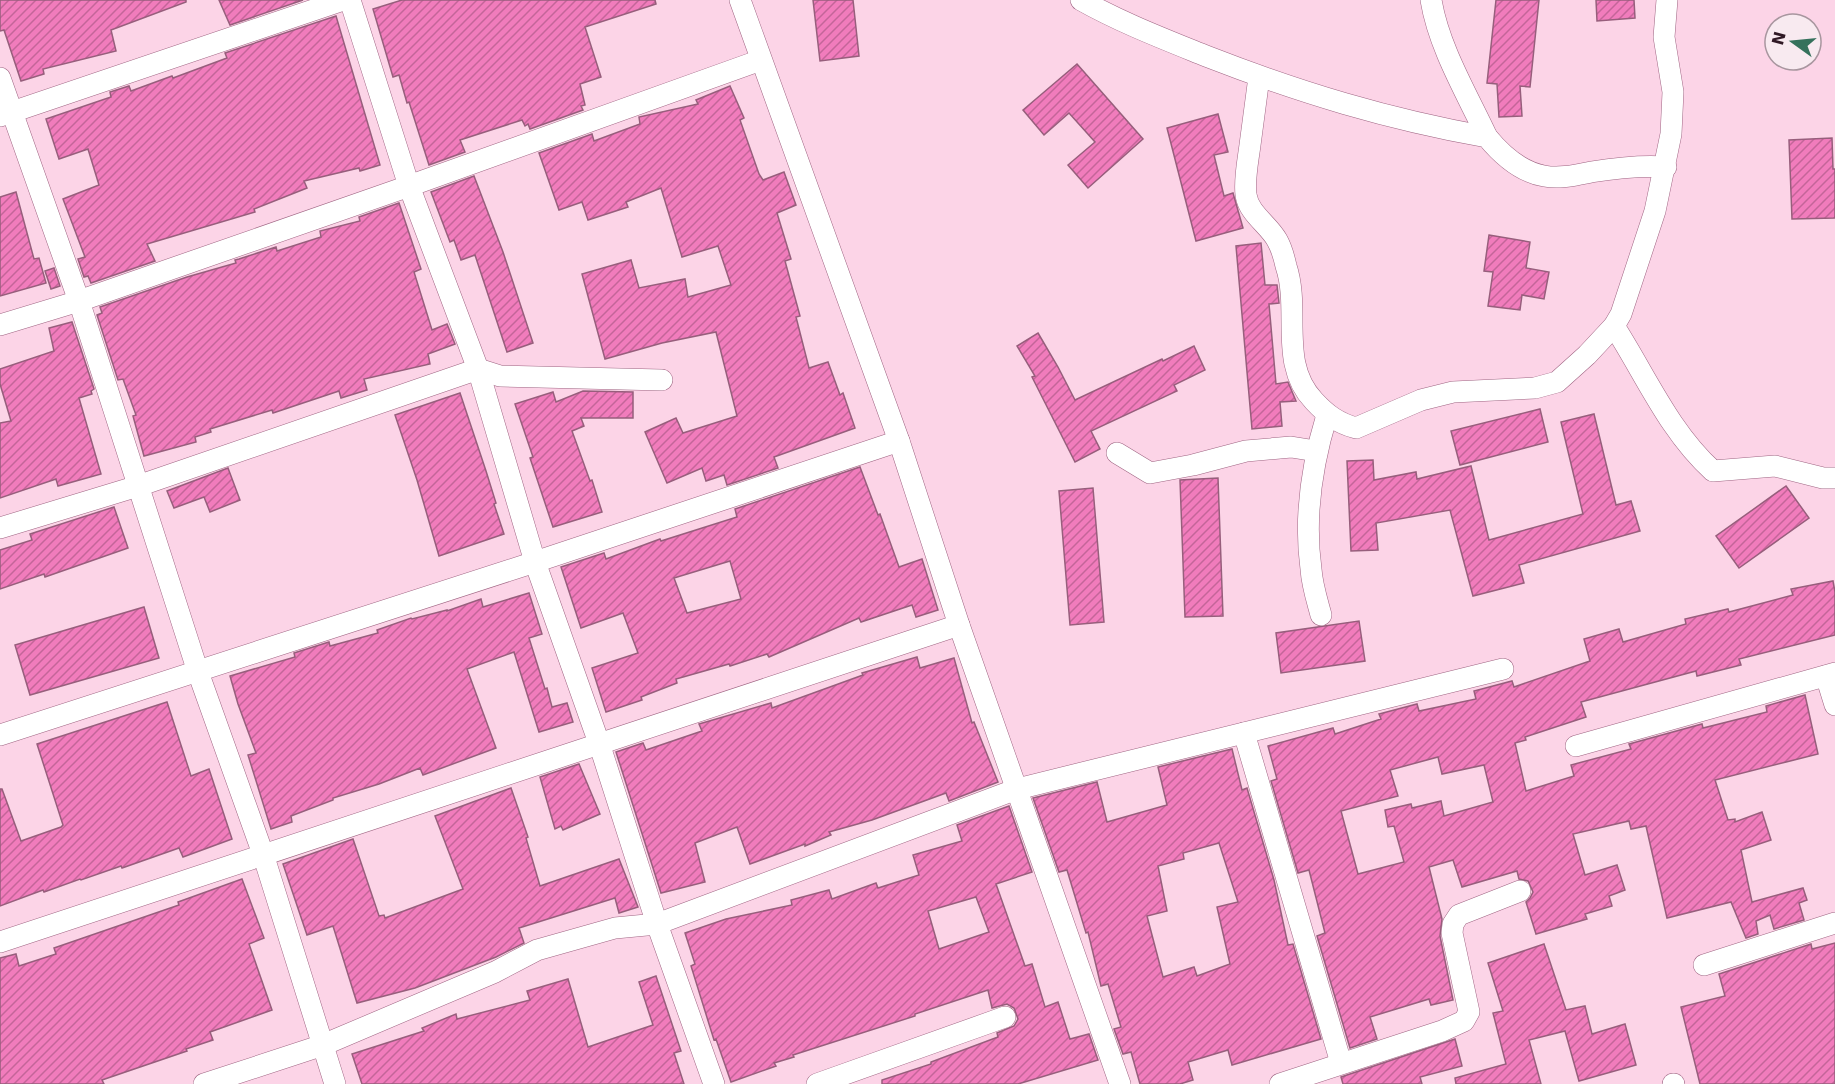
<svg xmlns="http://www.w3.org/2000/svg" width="1835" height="1084" font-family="'DejaVu Sans',sans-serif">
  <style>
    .building { fill: url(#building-hatch); stroke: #975e7c; stroke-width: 1.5; fill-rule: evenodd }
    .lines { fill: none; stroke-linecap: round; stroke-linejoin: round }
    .minor-casing { stroke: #9f6583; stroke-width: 22 }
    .minor { stroke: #fff; stroke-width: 21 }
  </style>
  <defs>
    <pattern id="building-hatch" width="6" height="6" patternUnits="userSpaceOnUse" patternTransform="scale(1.5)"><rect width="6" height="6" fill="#f17cbc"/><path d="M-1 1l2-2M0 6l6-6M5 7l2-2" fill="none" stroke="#c46599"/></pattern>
  </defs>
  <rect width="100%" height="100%" fill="#fcd4e7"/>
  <!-- building -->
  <g class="building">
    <path d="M0 0H186V2L111 30 116 51 43 69 44 74 21 81 4 30 0 31Z"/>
    <path d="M219 0H303L230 25Z"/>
    <path d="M402 0H655L656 4 585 27 601 77 580 84 585 105 581 106 583 110 530 129 528 124 525 126 522 120 460 140 465 152 429 165 409 102 407 103 399 75 393 77 373 9Z"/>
    <path d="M813 0H853L859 56 820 61Z"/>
    <path d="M1496 0H1539L1530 87 1520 86 1522 116 1499 117 1497 84 1487 83Z"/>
    <path d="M1596 0H1634L1635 18 1597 21Z"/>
    <path d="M336 16 380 165 360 171 359 168 304 181 307 188 254 209 255 212 147 244 155 261 91 283 88 276 84 277 78 259 85 257 63 199 99 185 88 149 59 159 46 119 111 97 110 92 129 86 131 91 172 76 173 78 227 58 225 53Z"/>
    <path d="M1077 64 1143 139 1088 188 1068 165 1095 142 1069 113 1044 135 1023 110Z"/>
    <path d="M730 86 744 118 740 120 759 174 763 180 784 172 796 205 777 213 791 259 785 261 800 316 796 317 809 368 828 362 840 395 843 393 855 428 774 457 778 468 727 485 724 475 706 481 702 468 667 483 645 432 676 418 683 433 737 416 716 332 662 343 605 359 582 274 631 260 639 288 685 279 688 297 731 285 718 246 682 257 661 188 626 202 628 207 588 220 582 202 559 210 539 153 592 134 594 141 640 124 639 117 698 104 696 100Z"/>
    <path d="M1218 114 1228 152 1214 155 1224 196 1233 193 1243 228 1196 241 1167 128Z"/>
    <path d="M1832 138 1833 169H1835V218L1792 219 1789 140Z"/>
    <path d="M474 176 503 252 533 343 507 352 475 255 461 260 454 240 450 242 431 192Z"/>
    <path d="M16 192 34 259 39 258 46 283 0 296V197Z"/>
    <path d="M399 203 421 269 414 272 432 330 447 324 455 344 428 354 430 364 364 379 367 390 341 398 339 391 273 413 272 410 210 429 211 432 195 437 196 442 144 456 133 416 136 415 123 379 118 380 97 315 102 313 100 307 187 277 236 263 235 260 239 259 276 247 277 251 321 237 320 231 360 221 359 217Z"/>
    <path d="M1489 235 1530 242 1526 268 1549 272 1544 299 1522 295 1520 310 1488 306 1493 272 1484 271Z"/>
    <path d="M1261 243 1265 285H1277L1279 303 1269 304 1276 384 1288 382 1296 401 1280 402 1282 426 1252 429 1236 246Z"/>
    <path d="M54 268 60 286 51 289 45 271Z"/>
    <path d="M72 322 94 389 91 391 92 394 79 398 101 474 58 486 56 479 0 498V423L11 421 0 384V369L54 351 49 328Z"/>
    <path d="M1038 333 1058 367 1075 400 1162 359 1163 361 1194 346 1205 370 1174 385 1177 391 1091 431 1100 449 1075 462 1032 377 1035 376 1017 346Z"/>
    <path d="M583 391 633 392V418H581L584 426 572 431 590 481 592 480 602 512 553 527 530 458 533 457 515 404 553 392 556 402Z"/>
    <path d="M460 393 486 471 496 503 494 504 504 534 439 556 417 480 395 415Z"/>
    <path d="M1540 409 1548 442 1460 465 1451 431Z"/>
    <path d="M1594 414 1616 505 1631 501 1640 531 1519 565 1524 583 1473 596 1450 510 1376 523 1378 550 1351 551 1347 461 1373 460 1374 480 1416 472 1417 479 1471 466 1489 540 1583 514 1561 422Z"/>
    <path d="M860 467 878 515 880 514 899 567 922 559 938 610 916 617 912 605 861 622 859 618 769 657 767 654 730 666 729 664 676 679 677 683 641 697 642 700 606 712 592 668 638 653 623 613 581 628 561 567 604 553 606 559 660 539 661 541 737 517 735 509ZM730 561 741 599 687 613 674 578Z"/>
    <path d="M228 468 240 500 210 512 204 497 174 508 167 491Z"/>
    <path d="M1218 478 1223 616 1185 617 1180 480Z"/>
    <path d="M1786 486 1809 518 1739 568 1716 536Z"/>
    <path d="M1093 488 1104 622 1070 625 1059 491Z"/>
    <path d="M114 507 128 548 45 577 44 574 0 589V550L32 540 30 534Z"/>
    <path d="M1833 581 1835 592V635L1739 659 1741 665 1697 676 1696 671 1581 702 1586 717 1525 737 1526 740 1515 743 1526 791 1574 776 1571 765 1631 749 1629 744 1702 724 1703 728 1767 712 1766 706 1805 695 1818 754 1715 780 1728 820 1735 819V822L1762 812 1771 840 1741 850 1752 902 1803 888 1807 900 1799 903 1804 920 1774 929 1770 915 1756 921 1758 934 1746 938 1731 902 1667 918 1646 826 1631 829 1629 821 1573 834 1585 875 1617 865 1625 890 1609 896 1612 906 1585 914 1587 919 1536 934 1526 902 1530 898 1533 892 1528 881 1519 879 1517 871 1462 887 1453 860 1429 867 1442 919 1440 936 1453 1000 1431 1005 1429 999 1370 1017 1377 1039 1350 1048 1317 936 1325 933 1309 870 1298 873 1271 781 1277 779 1268 746 1333 728 1335 734 1381 719 1379 714 1417 704 1419 711 1476 699 1474 691 1512 681 1514 687 1590 661 1584 639 1619 629 1623 642 1686 624 1685 619 1728 609 1729 612 1793 595 1791 589ZM1438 757 1442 774 1484 765 1493 802 1444 816 1441 801 1412 808 1411 804 1385 810 1388 827 1394 826 1404 862 1358 874 1341 811 1398 796 1390 770Z"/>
    <path d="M529 593 542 634 529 638 545 689 547 688 552 707 567 703 573 722 539 732 514 652 467 669 496 748 423 775 420 768 379 784 333 798V800L291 816 292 822 271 829 248 755 256 753 238 704 230 676 295 657 294 653 329 642 330 646 378 633 377 630 411 618 412 619 447 610V611L481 599 483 607Z"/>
    <path d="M144 607 159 658 30 695 15 645Z"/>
    <path d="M1359 621 1365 661 1281 673 1276 633Z"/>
    <path d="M917 657 920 668 954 658 972 723 974 722 998 782 949 801 946 793 872 820 829 832 831 835 805 846V844L750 864 737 827 695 843 705 882 661 893 616 752 643 743 646 750 702 731 699 724 771 703 772 708 863 675 862 673Z"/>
    <path d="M167 702 191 776 209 769 232 839 183 857 179 848 122 868 121 866 81 880 80 879 44 892 43 890 0 906V789H2L21 841 61 827 63 825 37 744Z"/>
    <path d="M1232 749 1242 790 1247 788 1274 880 1288 945 1293 944 1321 1039 1232 1065 1228 1050 1188 1062 1193 1080 1180 1084H1140L1131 1052 1123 1054 1114 1029 1121 1027 1108 984 1101 986 1088 932 1086 933 1067 870 1059 872 1033 798 1097 782 1107 822 1167 805 1158 767ZM1219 843 1238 902 1217 907 1230 964 1197 976 1194 967 1163 977 1147 916 1167 911 1158 866 1184 859 1183 853Z"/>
    <path d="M579 764 600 814 563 830 561 826 555 829 540 777Z"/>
    <path d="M511 788 528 837 526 838 540 886 619 859 638 907 619 913 615 898 519 928 524 943 496 957 415 988 357 1003 333 926 307 935 283 864 353 839 379 916 384 915 385 918 463 889 435 816Z"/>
    <path d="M1009 806 1032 872 996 884 1025 966 1032 964 1045 1007 1058 1002 1070 1039 1089 1034 1098 1060 1018 1084H882V1080L931 1064V1062L998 1037 997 1033 1014 1026 1018 1019 1014 1008 1007 1004 992 1008 988 990 915 1014V1016L793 1055 794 1057 774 1063 776 1066 731 1082 716 1039 714 1040 691 966 695 964 685 933 726 919 792 905 791 900 829 890 832 899 876 883 878 888 919 875 913 855 962 841 957 825ZM976 897 989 932 939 949 928 911Z"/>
    <path d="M242 879 264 938 249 944 272 1010 210 1032 213 1040 186 1049 187 1051 102 1080 104 1084H0V958L16 954 19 966 56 954 54 948 179 905 178 902Z"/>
    <path d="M1835 943V1084H1700L1681 1007 1725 996 1719 974 1811 944 1812 949Z"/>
    <path d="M1544 944 1566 1010 1585 1006 1592 1034 1625 1024 1636 1065 1579 1081 1565 1031 1529 1040 1541 1084H1456L1455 1078 1506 1064 1493 1013 1503 1011 1488 963Z"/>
    <path d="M656 976 681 1051 674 1053 684 1084H362L352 1054 424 1031 422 1028 456 1014 457 1019 530 1000 527 991 568 979 588 1047 653 1025 639 982Z"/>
    <path d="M1455 1039 1462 1066 1420 1077 1422 1084H1343L1341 1077Z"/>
  </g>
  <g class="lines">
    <defs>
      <g id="minor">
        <path d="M350 0 409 186 478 369 535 562 599 743 657 924 714 1084"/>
        <path d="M740 0 899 441 959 625 1120 1084"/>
        <path d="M1081 0C1120 22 1164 39 1206 56 1301 93 1387 119 1487 137 1501 154 1521 172 1544 176 1560 179 1576 175 1591 172 1616 168 1640 165 1666 167"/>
        <path d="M1431 0C1439 48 1467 94 1487 137"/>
        <path d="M1259 77C1256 99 1253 122 1250 145 1248 161 1244 179 1246 195 1249 214 1268 224 1277 240 1281 247 1284 257 1286 266 1301 311 1278 363 1314 401 1327 415 1338 423 1356 428L1421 400 1453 392 1535 388 1557 382 1587 355 1614 326 1621 314 1655 211 1671 134 1673 92 1664 37 1667 0"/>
        <path d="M0 78 79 301 198 672 263 854 335 1084"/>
        <path d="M0 116 343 0"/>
        <path d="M0 325 79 301 409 186 761 60"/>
        <path d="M1614 326C1646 376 1669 431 1713 471L1775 466 1823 478H1835"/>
        <path d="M1117 453 1150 473 1193 465 1246 451 1291 447 1316 451"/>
        <path d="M0 528 138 486 478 369 500 376 662 380"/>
        <path d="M1321 615C1317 600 1312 585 1311 569 1304 518 1312 464 1327 415"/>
        <path d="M1826 676 1835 705"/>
        <path d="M1244 733 1341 1063"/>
        <path d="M0 735 535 562 899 441"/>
        <path d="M1576 746 1835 673"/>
        <path d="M0 942 959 625"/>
        <path d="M1704 965 1835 923"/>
        <path d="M204 1084 323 1045 495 972 537 950 615 928 657 924 1017 789 1503 669"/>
        <path d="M817 1084 1005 1017"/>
        <path d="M1280 1084 1442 1031 1464 1021 1469 1012 1452 933 1453 924 1459 915 1520 891"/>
        <path d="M1673 1084H1674"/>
      </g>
    </defs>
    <!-- minor casing -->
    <use href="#minor" class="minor-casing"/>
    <!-- minor -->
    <use href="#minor" class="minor"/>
  </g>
  <!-- north arrow -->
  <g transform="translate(1793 42) rotate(285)"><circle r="28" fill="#f8eaf0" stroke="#a8969f" stroke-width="1.5"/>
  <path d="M0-4.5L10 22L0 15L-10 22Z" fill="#35715c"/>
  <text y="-9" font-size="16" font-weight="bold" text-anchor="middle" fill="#301925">N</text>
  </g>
</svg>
